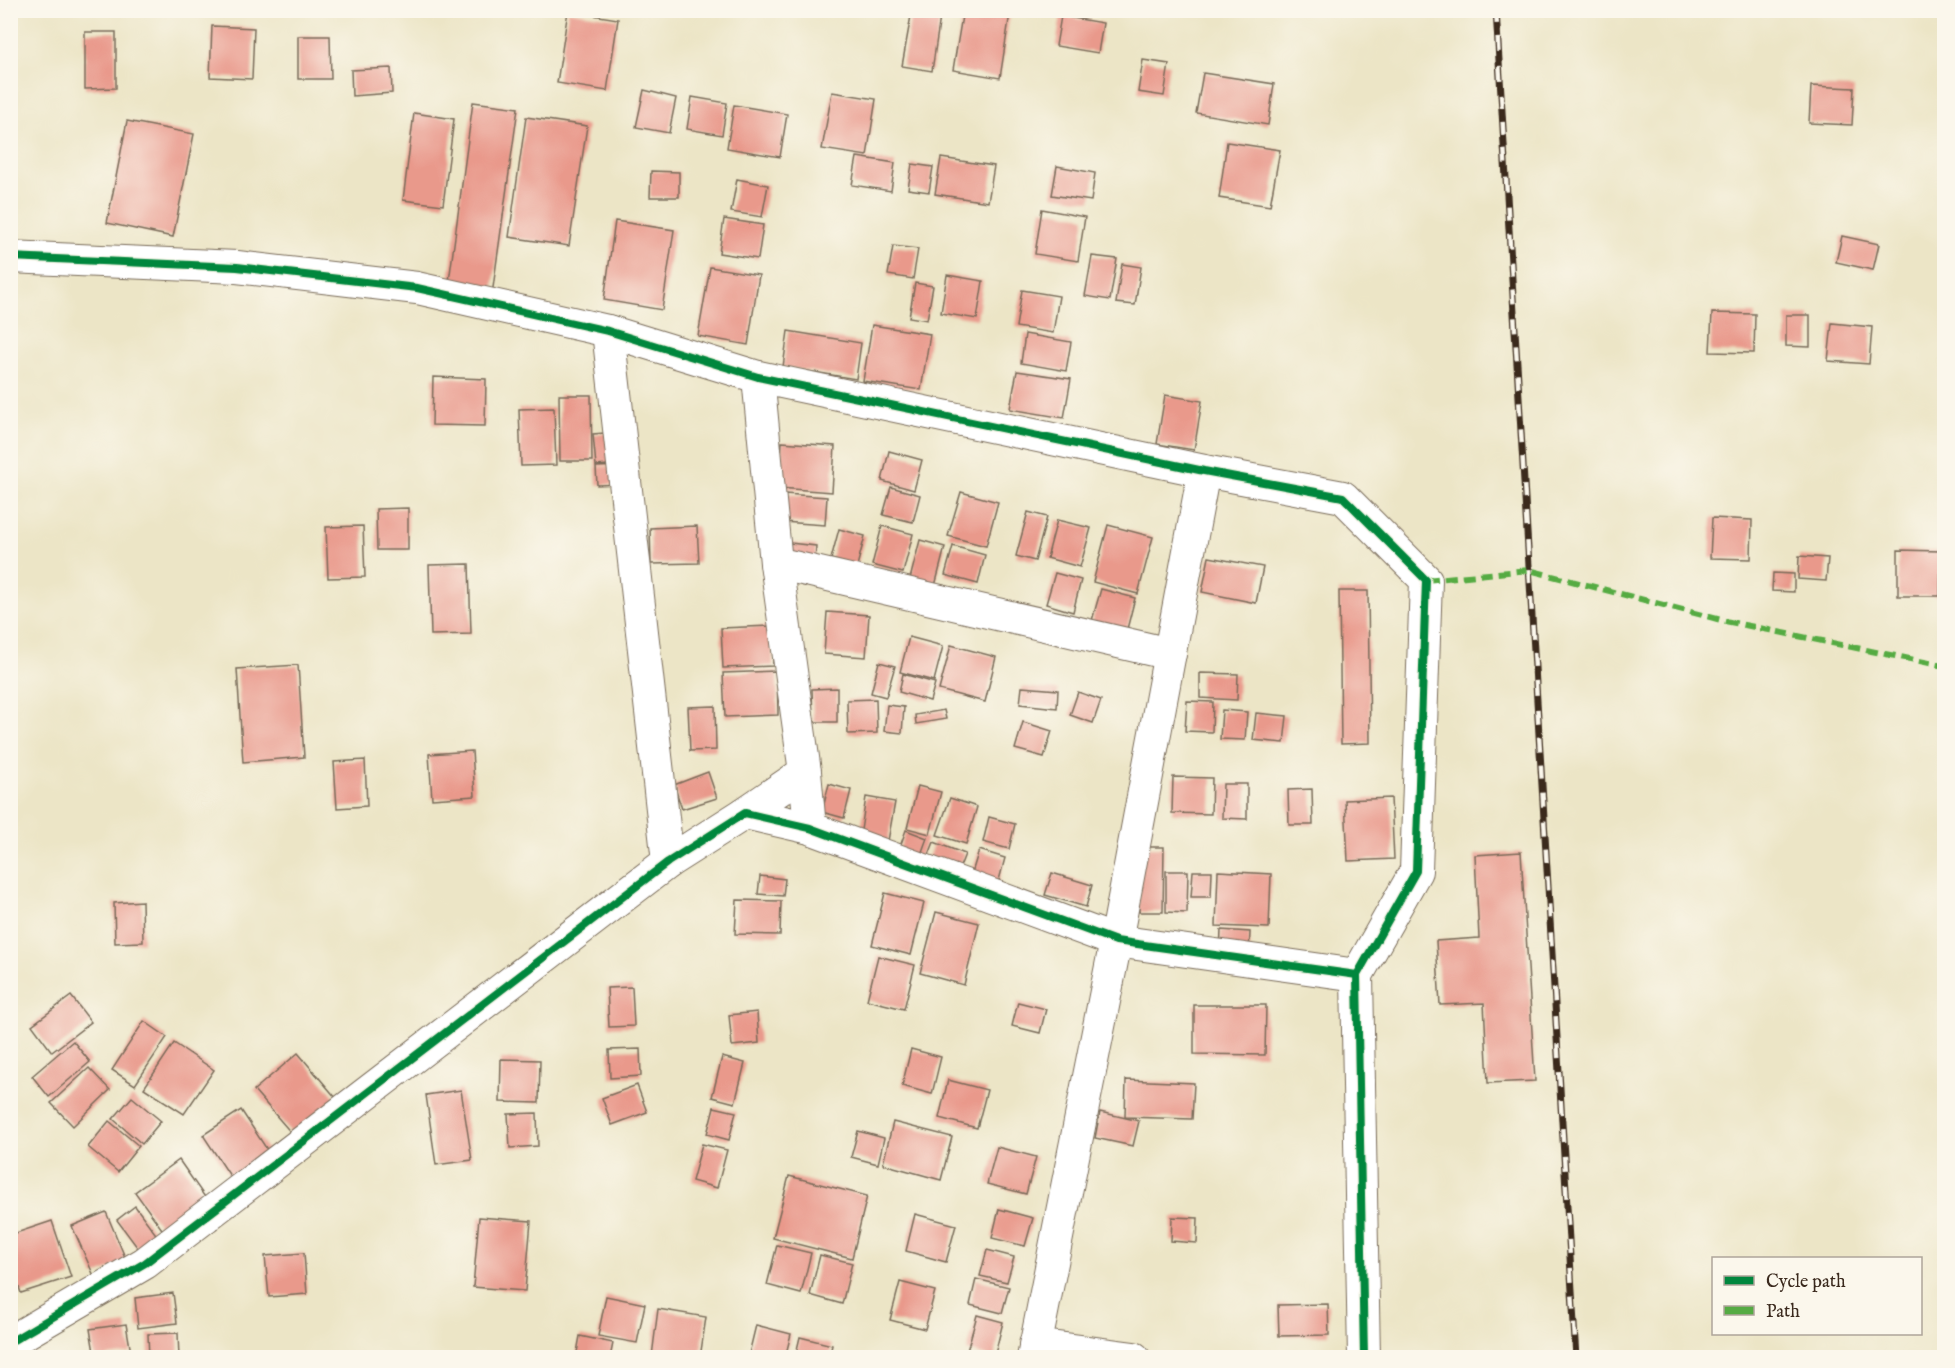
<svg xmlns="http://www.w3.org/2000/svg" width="1955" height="1368" font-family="'IM FELL English',serif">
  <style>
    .building { fill: #e9998b }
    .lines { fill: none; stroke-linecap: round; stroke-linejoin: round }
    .minor-casing { stroke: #796b59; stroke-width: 34 }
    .minor { stroke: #fff; stroke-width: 32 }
    .rail-casing { stroke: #3b2a1e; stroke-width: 7 }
    .rail { stroke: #fbf7ec; stroke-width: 4.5; stroke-dasharray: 14; stroke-linecap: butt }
    .quiet { stroke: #55ab43; stroke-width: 6; stroke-dasharray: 12 6; stroke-linecap: butt }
    .cycleway-casing { stroke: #fbf7ec; stroke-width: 11 }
    .cycleway { stroke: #00873e; stroke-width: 8 }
  </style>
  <rect width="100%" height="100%" fill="#fbf7ec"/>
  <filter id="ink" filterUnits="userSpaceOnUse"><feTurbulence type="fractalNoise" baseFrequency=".0167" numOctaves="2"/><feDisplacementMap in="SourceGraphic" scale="12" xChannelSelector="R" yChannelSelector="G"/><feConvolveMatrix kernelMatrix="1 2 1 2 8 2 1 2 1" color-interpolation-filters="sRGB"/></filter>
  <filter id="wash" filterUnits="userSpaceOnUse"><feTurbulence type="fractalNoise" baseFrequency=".008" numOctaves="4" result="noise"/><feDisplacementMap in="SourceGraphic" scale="24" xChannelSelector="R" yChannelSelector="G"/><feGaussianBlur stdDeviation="1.35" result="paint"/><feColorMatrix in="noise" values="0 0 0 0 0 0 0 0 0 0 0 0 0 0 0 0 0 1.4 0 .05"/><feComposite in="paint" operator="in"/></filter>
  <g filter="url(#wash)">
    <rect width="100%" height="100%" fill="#ece5c6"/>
    <g id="blocks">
      <!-- building -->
      <g class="building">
        <path d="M912 10H941L932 71 902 66Z"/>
        <path d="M963 10H992L1010 13 1000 78 953 70Z"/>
        <path d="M1083 10H1105L1104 15Z"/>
        <path d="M568 11 618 19 607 91 557 83Z"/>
        <path d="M1061 16 1103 23 1098 53 1056 46Z"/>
        <path d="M212 26 254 28 252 79 210 77Z"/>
        <path d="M85 32H116V88L85 89Z"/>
        <path d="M298 36H330L331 79H298Z"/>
        <path d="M1143 60 1169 64 1164 96 1138 92Z"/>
        <path d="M391 68 392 93 352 96 351 70Z"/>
        <path d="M1203 73 1274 84 1268 125 1196 113Z"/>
        <path d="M1811 86 1854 88 1852 125 1809 123Z"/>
        <path d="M644 90 676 98 669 133 636 127Z"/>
        <path d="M832 92 876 99 867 156 822 149Z"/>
        <path d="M692 97 727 103 722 135 687 129Z"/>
        <path d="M473 102 518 108 492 295 448 289Z"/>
        <path d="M734 105 787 114 780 157 727 148Z"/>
        <path d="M414 113 454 119 443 205 403 200Z"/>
        <path d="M526 117 587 126 569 246 509 237Z"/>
        <path d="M127 121 194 134 173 237 107 223Z"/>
        <path d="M1227 142 1280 150 1270 206 1219 198Z"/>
        <path d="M857 157 895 163 891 191 852 185Z"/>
        <path d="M941 158 994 166 988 202 935 194Z"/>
        <path d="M912 164 933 167 929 192 908 189Z"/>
        <path d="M1057 166 1095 173 1091 201 1052 195Z"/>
        <path d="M651 171 679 172V197H650Z"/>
        <path d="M737 179 768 185 762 217 731 212Z"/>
        <path d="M1042 209 1085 217 1078 261 1035 254Z"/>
        <path d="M724 219 763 225 758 259 719 253Z"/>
        <path d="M615 221 674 230 662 310 604 300Z"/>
        <path d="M1842 236 1879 244 1873 270 1836 262Z"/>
        <path d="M893 246 918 249 913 279 888 275Z"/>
        <path d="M1092 256 1117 259 1110 300 1085 296Z"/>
        <path d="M1122 264 1141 267 1135 305 1116 303Z"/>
        <path d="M710 267 759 275 748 345 698 336Z"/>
        <path d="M947 275 983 281 977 319 941 313Z"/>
        <path d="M915 283 933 286 927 320 909 317Z"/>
        <path d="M1022 290 1059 296 1053 333 1016 327Z"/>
        <path d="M1712 313 1755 314 1754 353 1710 352Z"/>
        <path d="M1786 315H1810V347L1786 346Z"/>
        <path d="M1832 323 1872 327 1869 364 1828 361Z"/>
        <path d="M872 325 930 334 921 390 863 381Z"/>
        <path d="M788 331 861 343 856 379 783 367Z"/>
        <path d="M1025 334 1071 342 1066 371 1021 363Z"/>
        <path d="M1017 371 1071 379 1064 418 1010 409Z"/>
        <path d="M433 377 486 379 485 426 432 425Z"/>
        <path d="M559 395H591L592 461H560Z"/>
        <path d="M1165 395 1202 401 1194 450 1157 444Z"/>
        <path d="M554 408 556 465 521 466 519 409Z"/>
        <path d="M618 432 619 464 596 466 593 434Z"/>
        <path d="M782 442 835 446 832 492 779 488Z"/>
        <path d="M889 451 922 460 914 490 882 481Z"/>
        <path d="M621 466 622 484 597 485 596 467Z"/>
        <path d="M891 487 920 495 913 522 883 515Z"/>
        <path d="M961 492 998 502 986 546 948 536Z"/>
        <path d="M784 494 827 497 825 525 783 522Z"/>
        <path d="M408 508V550H377L376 509Z"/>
        <path d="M1028 512 1047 517 1035 561 1016 556Z"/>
        <path d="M1712 518 1752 520 1751 559 1710 558Z"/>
        <path d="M1057 520 1091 528 1080 567 1047 558Z"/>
        <path d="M1108 525 1153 537 1138 594 1093 582Z"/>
        <path d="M363 526 365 577 328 578 326 527Z"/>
        <path d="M697 526 699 563 651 564 650 528Z"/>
        <path d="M882 526 913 534 903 573 872 565Z"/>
        <path d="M839 529 865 536 857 566 831 559Z"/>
        <path d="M920 540 945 547 935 586 910 579Z"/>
        <path d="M790 543 816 546 815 565 788 562Z"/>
        <path d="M953 546 985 555 978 584 945 575Z"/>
        <path d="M1898 550 1941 551 1940 596H1898Z"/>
        <path d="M1799 556 1828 558 1826 581 1798 579Z"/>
        <path d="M1209 557 1263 567 1256 603 1202 592Z"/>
        <path d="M469 564 471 634 431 635 429 565Z"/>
        <path d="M1055 573 1081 580 1073 612 1046 604Z"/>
        <path d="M1773 573 1794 574V592L1772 591Z"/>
        <path d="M1101 589 1135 598 1126 633 1091 624Z"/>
        <path d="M1339 591H1368L1370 743 1341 744Z"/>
        <path d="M827 612 869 615 866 657 824 654Z"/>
        <path d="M772 626 773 666 723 668 721 628Z"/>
        <path d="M909 637 943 646 934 681 900 672Z"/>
        <path d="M951 645 996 657 985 702 939 690Z"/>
        <path d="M879 662 895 666 886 697 871 693Z"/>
        <path d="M298 665 304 757 243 762 237 669Z"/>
        <path d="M777 671 778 715 725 717 723 673Z"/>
        <path d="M1200 673 1238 674 1237 700 1200 698Z"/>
        <path d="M903 674 935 683 930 701 899 692Z"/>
        <path d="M1022 687 1058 690 1057 708 1020 704Z"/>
        <path d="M837 688V722H813L812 689Z"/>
        <path d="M1078 692 1101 700 1093 723 1070 715Z"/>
        <path d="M876 699 877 733 848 734 847 700Z"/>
        <path d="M1187 701 1213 702 1212 732 1185 731Z"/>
        <path d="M887 705 904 707 902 733 884 731Z"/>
        <path d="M715 706 716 750 690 751 688 707Z"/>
        <path d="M944 710 946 719 916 724 915 715Z"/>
        <path d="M1222 710 1247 712 1245 740 1220 739Z"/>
        <path d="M1256 713 1287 716 1284 743 1253 740Z"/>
        <path d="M1023 722 1052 731 1044 757 1015 749Z"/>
        <path d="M472 751 475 796 432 799 429 754Z"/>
        <path d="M365 760 367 806 337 808 334 762Z"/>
        <path d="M708 772 717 798 682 809 674 785Z"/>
        <path d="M1173 777 1212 778 1211 814 1172 813Z"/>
        <path d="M829 784 851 790 844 818 822 812Z"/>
        <path d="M1223 784H1247V819L1222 818Z"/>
        <path d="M918 786 941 792 930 834 907 828Z"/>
        <path d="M1312 789 1313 825H1289L1288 790Z"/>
        <path d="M866 797 895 802 888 841 860 837Z"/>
        <path d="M950 798 977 807 966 844 937 835Z"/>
        <path d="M1391 798 1394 859 1348 861 1345 800Z"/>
        <path d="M989 817 1015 824 1009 849 983 842Z"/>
        <path d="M906 830 927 838 918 863 897 855Z"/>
        <path d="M934 842 965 854 956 877 925 865Z"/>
        <path d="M1140 847H1164L1163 912H1139Z"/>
        <path d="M979 850 1005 858 998 884 971 876Z"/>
        <path d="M1521 852 1535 1081 1488 1083 1484 1003 1440 1005 1436 941 1479 938 1475 855Z"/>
        <path d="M1166 871H1188L1187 913 1166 912Z"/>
        <path d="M1193 871H1212L1211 897H1191Z"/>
        <path d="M1218 871 1271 874 1269 928 1216 926Z"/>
        <path d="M1052 873 1092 885 1086 907 1045 895Z"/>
        <path d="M760 876 785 879 783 896 758 894Z"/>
        <path d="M885 893 924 903 911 955 872 945Z"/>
        <path d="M737 900 781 901 780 935 735 934Z"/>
        <path d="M142 901 143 942 115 943 114 903Z"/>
        <path d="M936 912 979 923 964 985 920 973Z"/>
        <path d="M1221 930 1250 932 1249 953 1220 951Z"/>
        <path d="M878 956 915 965 904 1009 867 1000Z"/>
        <path d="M632 987 634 1026 609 1027 607 988Z"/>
        <path d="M71 996 91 1022 52 1052 32 1025Z"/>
        <path d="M1018 1002 1046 1009 1040 1033 1012 1026Z"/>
        <path d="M1194 1005H1266L1265 1055 1194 1054Z"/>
        <path d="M757 1012 759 1043 732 1046 729 1015Z"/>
        <path d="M144 1021 167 1037 135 1085 112 1070Z"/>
        <path d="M73 1041 90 1062 49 1097 32 1076Z"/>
        <path d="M174 1043 214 1070 184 1114 144 1088Z"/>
        <path d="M640 1049 641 1076 610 1078 609 1050Z"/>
        <path d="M911 1049 941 1057 932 1094 902 1086Z"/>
        <path d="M298 1053 336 1098 293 1135 254 1090Z"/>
        <path d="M722 1057 745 1063 735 1103 712 1097Z"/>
        <path d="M501 1059 540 1060 539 1103 500 1102Z"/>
        <path d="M89 1068 110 1090 73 1126 51 1103Z"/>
        <path d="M948 1080 987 1090 977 1128 939 1118Z"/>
        <path d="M1126 1080 1194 1083 1192 1119 1125 1117Z"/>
        <path d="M637 1085 647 1112 612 1125 602 1098Z"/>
        <path d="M461 1090 472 1160 436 1165 426 1095Z"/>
        <path d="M132 1097 161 1121 142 1144 113 1119Z"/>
        <path d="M714 1107 736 1112 729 1140 707 1134Z"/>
        <path d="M241 1110 272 1157 234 1182 203 1135Z"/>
        <path d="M1100 1112 1139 1121 1133 1146 1095 1138Z"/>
        <path d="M537 1113 538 1146 510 1148 508 1114Z"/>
        <path d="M109 1121 139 1146 118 1172 88 1147Z"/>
        <path d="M893 1122 952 1137 941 1180 883 1164Z"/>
        <path d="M858 1131 884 1138 878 1164 851 1157Z"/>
        <path d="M702 1144 727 1150 717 1188 692 1181Z"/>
        <path d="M997 1147 1036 1157 1026 1194 987 1184Z"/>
        <path d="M179 1160 207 1200 164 1232 135 1192Z"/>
        <path d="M789 1176 867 1196 852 1258 773 1238Z"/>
        <path d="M135 1206 158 1237 140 1251 117 1220Z"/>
        <path d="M999 1209 1033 1218 1025 1246 992 1238Z"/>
        <path d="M106 1212 127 1262 94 1276 72 1226Z"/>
        <path d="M915 1214 956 1225 946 1262 906 1251Z"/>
        <path d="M479 1217 531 1221 525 1291 473 1287Z"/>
        <path d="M1172 1217 1198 1218 1197 1243 1171 1241Z"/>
        <path d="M52 1221 71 1277 21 1293 10 1261V1235Z"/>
        <path d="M777 1245 811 1253 801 1294 767 1285Z"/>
        <path d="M987 1250 1014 1257 1007 1282 980 1276Z"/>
        <path d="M304 1253 307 1294 269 1297 265 1256Z"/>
        <path d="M820 1255 852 1263 842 1304 810 1295Z"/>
        <path d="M976 1279 1009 1287 1002 1313 970 1305Z"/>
        <path d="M900 1282 935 1291 925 1329 890 1320Z"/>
        <path d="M173 1293 177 1323 138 1328 135 1298Z"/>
        <path d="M606 1296 645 1304 637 1343 598 1336Z"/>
        <path d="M1328 1304 1329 1335 1279 1336 1278 1305Z"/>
        <path d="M658 1309 706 1317 700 1358 652 1356Z"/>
        <path d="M977 1315 1003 1322 994 1358 967 1351Z"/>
        <path d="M126 1324 131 1353 95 1358 90 1329Z"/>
        <path d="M756 1325 791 1334 785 1358H748Z"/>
        <path d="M178 1333 179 1358H149L148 1334Z"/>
        <path d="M580 1336 613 1343 610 1358H576Z"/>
        <path d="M800 1337 832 1345 829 1358H795Z"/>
      </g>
    </g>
  </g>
  <g filter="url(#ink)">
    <use href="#blocks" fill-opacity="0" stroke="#796b59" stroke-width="1.5"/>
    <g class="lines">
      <defs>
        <g id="minor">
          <path d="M10 257 237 267 417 288 608 331 758 377 1204 471 1343 497 1426 580 1416 871 1357 975 1364 1358"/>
          <path d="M608 331 668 862"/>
          <path d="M758 377 776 563 805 772 810 828"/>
          <path d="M776 563 1170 654"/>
          <path d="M745 813 805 772"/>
          <path d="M10 1342 145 1263 668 862 745 813 810 828 1116 941 1357 975"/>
          <path d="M1035 1345 1134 1358"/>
          <path d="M1033 1358 1116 941 1204 471"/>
        </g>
      </defs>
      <!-- minor casing -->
      <use href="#minor" class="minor-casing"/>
      <!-- minor -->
      <use href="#minor" class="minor"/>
      <defs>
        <path id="rail" d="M1496 10 1576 1358"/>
      </defs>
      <!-- rail casing -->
      <use href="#rail" class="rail-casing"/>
      <!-- rail -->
      <use href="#rail" class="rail"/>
      <!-- quiet -->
      <path class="quiet" d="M1426 580 1529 570 1725 621 1944 666"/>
      <defs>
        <g id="cycleway">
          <path d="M10 257 237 267 417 288 608 331 758 377 1204 471 1343 497 1426 580 1416 871 1357 975 1364 1358"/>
          <path d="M10 1342 145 1263 668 862 745 813 810 828 1116 941 1357 975"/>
        </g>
      </defs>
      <!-- cycleway casing -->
      <use href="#cycleway" class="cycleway-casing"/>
      <!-- cycleway -->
      <use href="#cycleway" class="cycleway"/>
    </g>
  </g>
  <!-- margin -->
  <rect width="1955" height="1368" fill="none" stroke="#fbf7ec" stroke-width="36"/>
  <!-- legend -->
  <rect x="1712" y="1257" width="210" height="78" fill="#fbf7ec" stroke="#aea59a" stroke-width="1.5"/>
  <rect x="1724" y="1276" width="30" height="9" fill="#00873e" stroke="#aea59a" stroke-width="1.5"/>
  <text x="1766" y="1287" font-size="18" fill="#3b2a1e">Cycle path</text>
  <rect x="1724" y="1306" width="30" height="9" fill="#55ab43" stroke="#aea59a" stroke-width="1.5"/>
  <text x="1766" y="1317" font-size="18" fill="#3b2a1e">Path</text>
</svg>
